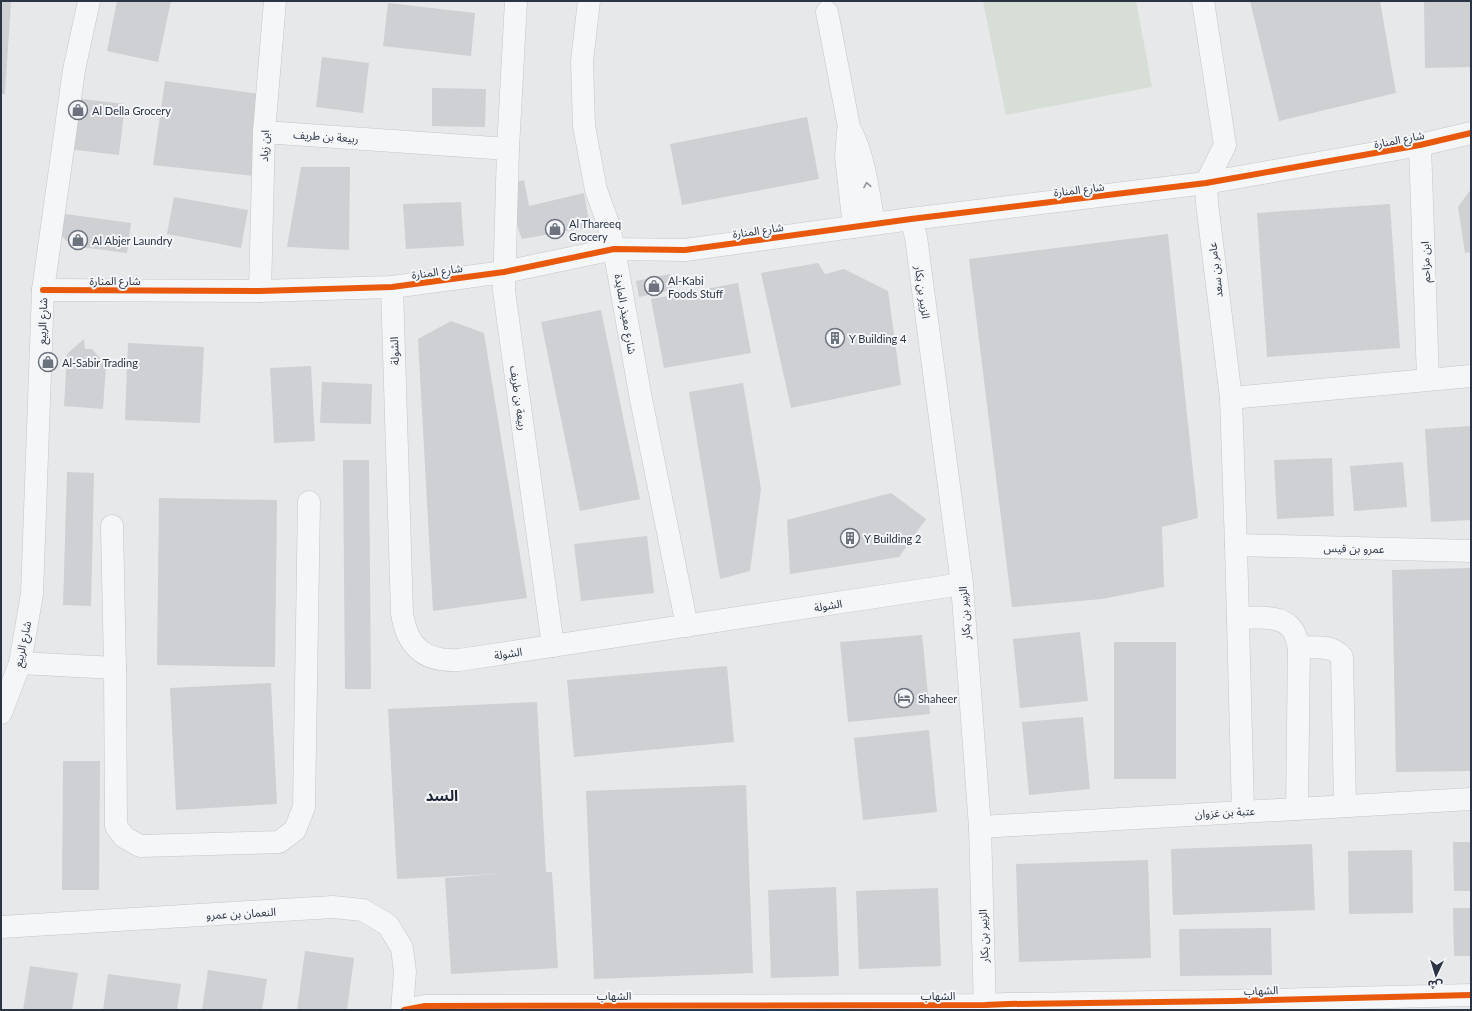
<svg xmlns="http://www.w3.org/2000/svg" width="1472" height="1011" font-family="Lato,'Noto Sans Arabic',sans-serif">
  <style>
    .green { fill: #d6ded6 }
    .building { fill: #ced0d3 }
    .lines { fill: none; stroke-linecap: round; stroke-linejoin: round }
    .minor-casing { stroke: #c4c6c8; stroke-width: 23 }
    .minor { stroke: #f5f6f7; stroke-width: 22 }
    .cycleway-casing { stroke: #f4f6f9; stroke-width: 8 }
    .cycleway { stroke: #e8590c; stroke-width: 6 }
    .oneway { stroke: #90959e }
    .labels { text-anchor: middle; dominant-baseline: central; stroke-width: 4; stroke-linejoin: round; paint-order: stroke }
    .poi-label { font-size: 11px; fill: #2b3445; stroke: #f4f6f9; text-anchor: start }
    .street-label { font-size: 11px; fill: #2b3445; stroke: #f4f6f9 }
    .district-label { font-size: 15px; font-weight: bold; fill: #1d2536; stroke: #f4f6f9 }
  </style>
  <rect width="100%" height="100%" fill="#e6e8ea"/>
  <!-- green -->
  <path class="green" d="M983 1H1136L1152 87 1006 115Z"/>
  <!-- building -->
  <g class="building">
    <path d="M1 1H11L5 94H1Z"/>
    <path d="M117 1H171L158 62 107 51Z"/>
    <path d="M1250 1H1380L1396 93 1279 121Z"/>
    <path d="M1424 1H1471V67L1425 68Z"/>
    <path d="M388 3 475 13 471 56 383 46Z"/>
    <path d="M322 57 369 63 363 113 316 107Z"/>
    <path d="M165 81 259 94 262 177 153 165Z"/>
    <path d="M432 88 486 89 485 127 432 126Z"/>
    <path d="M73 98 125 104 119 155 67 149Z"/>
    <path d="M807 117 819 179 682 205 670 144Z"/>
    <path d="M301 167H350L349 250 287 247Z"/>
    <path d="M524 180 529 206 584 193 590 227 522 239 520 234 513 210 509 184Z"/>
    <path d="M1471 189V252L1465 253 1458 207Z"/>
    <path d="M174 197 248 210 241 248 167 234Z"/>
    <path d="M461 202 464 246 406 249 403 204Z"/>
    <path d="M1390 204 1400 348 1267 357 1257 213Z"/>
    <path d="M58 213 131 223 127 253 72 246 56 231Z"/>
    <path d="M1168 234 1198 518 1162 527 1164 587 1102 599 1012 607 969 259Z"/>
    <path d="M818 263 825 274 844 269 888 291 901 385 791 408 761 273Z"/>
    <path d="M670 274 672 290 639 297 636 281Z"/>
    <path d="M738 283 751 353 664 368 651 299Z"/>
    <path d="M601 310 640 499 580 511 541 322Z"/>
    <path d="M451 321 484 333 527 598 433 611 418 339Z"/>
    <path d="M84 339 85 349H92L106 365 103 409 64 406 67 354Z"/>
    <path d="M128 343 204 347 200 423 125 420Z"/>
    <path d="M311 366 315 441 274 443 270 368Z"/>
    <path d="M322 382 372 384 371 424 320 423Z"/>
    <path d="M743 383 761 489 750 571 720 579 689 392Z"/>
    <path d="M1471 426V520L1431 522 1425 429Z"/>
    <path d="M1332 458 1334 516 1277 519 1274 460Z"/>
    <path d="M343 460H369L371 689H345Z"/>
    <path d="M1403 462 1407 507 1354 511 1350 466Z"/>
    <path d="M67 472 94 473 91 606 63 605Z"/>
    <path d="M891 493 926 519 899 557 790 574 787 520Z"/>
    <path d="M159 498 277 500 275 667 157 665Z"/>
    <path d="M647 536 654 593 581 601 574 544Z"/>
    <path d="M1471 568V771L1396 772 1392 570Z"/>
    <path d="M1080 632 1088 701 1020 708 1013 639Z"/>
    <path d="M922 635 930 714 848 722 840 642Z"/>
    <rect x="1114" y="642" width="62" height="137"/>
    <path d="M727 666 734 742 574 757 567 680Z"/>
    <path d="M271 683 277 804 176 810 170 688Z"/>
    <path d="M537 702 546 872H552L558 968 451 974 445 878 497 874 397 879 388 709Z"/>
    <path d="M1083 717 1090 789 1029 795 1022 722Z"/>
    <path d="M929 730 937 812 863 820 854 738Z"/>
    <path d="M63 761H100L99 890H62Z"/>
    <path d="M746 785 753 973 594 979 586 791Z"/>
    <path d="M1453 842H1471V891H1454Z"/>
    <path d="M1312 844 1315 910 1173 915 1171 849Z"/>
    <path d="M1412 850 1413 913 1349 914 1348 851Z"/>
    <path d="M1148 860 1151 958 1019 962 1016 864Z"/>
    <path d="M836 887 839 976 771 978 768 890Z"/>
    <path d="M938 888 941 966 859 969 856 891Z"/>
    <path d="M1453 908H1471V956H1454Z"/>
    <path d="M1271 928 1272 975 1180 976 1179 929Z"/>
    <path d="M305 951 354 958 347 1010H297Z"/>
    <path d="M30 966 78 973 72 1010H23Z"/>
    <path d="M208 970 267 979 262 1010H202Z"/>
    <path d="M108 974 181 984 177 1010H103Z"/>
  </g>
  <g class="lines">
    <defs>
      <g id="minor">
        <path d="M516 1 508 149 504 291 553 646"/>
        <path d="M589 1 582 61 584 126 596 190 608 223 614 249 641 399 687 626"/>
        <path d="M1203 1 1225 145 1206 183 1207 203 1231 398 1236 545 1243 811"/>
        <path d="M827 12 849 127C865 157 868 191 874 224"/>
        <path d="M264 132 508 149"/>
        <path d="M848 132 846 156 854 227"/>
        <path d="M1420 145 1428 379"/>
        <path d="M911 219 916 237 962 584 980 827 985 1010"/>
        <path d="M392 287 402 613C407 647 424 662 459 660L962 584"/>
        <path d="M43 290 260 291 392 287 504 272 614 249 685 250 911 219 1206 183 1420 145 1471 133"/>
        <path d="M260 291 264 132 275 1"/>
        <path d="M1231 398 1471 376"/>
        <path d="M112 526 115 668"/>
        <path d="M1236 545 1471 551"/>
        <path d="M1238 618C1254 618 1281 614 1292 629 1296 634 1297 642 1299 647L1297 809"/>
        <path d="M1299 647C1314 648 1332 644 1342 657L1345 806"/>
        <path d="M20 663 115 668 116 826 124 837 140 846 279 842 295 830 304 807 309 502"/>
        <path d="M1 713 20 663 32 594 43 290 74 70 89 1"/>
        <path d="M980 827 1471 799"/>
        <path d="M1 927 333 907 363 910 388 925 402 948 405 972 402 1010"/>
        <path d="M404 1010 425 1006 985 1005 1008 1004 1232 1001 1471 995"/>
      </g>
    </defs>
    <!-- minor casing -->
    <use href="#minor" class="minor-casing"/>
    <!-- minor -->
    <use href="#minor" class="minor"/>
    <defs>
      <g id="cycleway">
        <path d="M43 290 260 291 392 287 504 272 614 249 685 250 911 219 1206 183 1420 145 1471 133"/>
        <path d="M404 1010 425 1006 985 1005 1008 1004 1232 1001 1471 995"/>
      </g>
    </defs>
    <!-- cycleway casing -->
    <use href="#cycleway" class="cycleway-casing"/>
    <!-- cycleway -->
    <use href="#cycleway" class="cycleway"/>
  </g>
  <!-- one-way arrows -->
  <defs><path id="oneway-chevron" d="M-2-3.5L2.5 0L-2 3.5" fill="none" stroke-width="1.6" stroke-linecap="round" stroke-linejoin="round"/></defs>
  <use class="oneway" href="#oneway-chevron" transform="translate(867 185) rotate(-100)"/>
  <!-- icons -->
  <defs>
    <symbol id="shop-ring" viewBox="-11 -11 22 22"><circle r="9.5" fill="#f4f6f9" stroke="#6c737f" stroke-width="1.5"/><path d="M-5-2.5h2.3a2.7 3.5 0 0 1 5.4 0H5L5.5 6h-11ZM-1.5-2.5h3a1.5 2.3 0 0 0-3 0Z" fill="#6c737f"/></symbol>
    <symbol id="building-ring" viewBox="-11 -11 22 22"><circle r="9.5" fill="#f4f6f9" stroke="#6c737f" stroke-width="1.5"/><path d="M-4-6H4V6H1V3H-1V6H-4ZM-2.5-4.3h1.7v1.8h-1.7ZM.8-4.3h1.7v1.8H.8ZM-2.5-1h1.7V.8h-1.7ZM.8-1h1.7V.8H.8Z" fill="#6c737f"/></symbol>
    <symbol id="hotel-ring" viewBox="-11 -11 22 22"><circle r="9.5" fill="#f4f6f9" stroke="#6c737f" stroke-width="1.5"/><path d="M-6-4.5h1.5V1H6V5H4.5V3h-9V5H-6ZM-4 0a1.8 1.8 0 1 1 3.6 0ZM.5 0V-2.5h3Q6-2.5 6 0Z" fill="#6c737f"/></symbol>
  </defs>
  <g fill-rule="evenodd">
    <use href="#shop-ring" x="67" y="99" width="22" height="22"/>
    <use href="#shop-ring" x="544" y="218" width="22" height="22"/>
    <use href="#shop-ring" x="67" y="229" width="22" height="22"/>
    <use href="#shop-ring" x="643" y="275" width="22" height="22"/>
    <use href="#building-ring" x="824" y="327" width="22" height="22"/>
    <use href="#shop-ring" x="37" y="351" width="22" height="22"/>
    <use href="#building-ring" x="839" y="527" width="22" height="22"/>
    <use href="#hotel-ring" x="893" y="687" width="22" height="22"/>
  </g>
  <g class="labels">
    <!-- poi labels -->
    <g class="poi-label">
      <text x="92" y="110">Al Della Grocery</text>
      <text x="569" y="223">Al Thareeq<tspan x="569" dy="13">Grocery</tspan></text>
      <text x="92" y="240">Al Abjer Laundry</text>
      <text x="668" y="280">Al-Kabi<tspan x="668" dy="13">Foods Stuff</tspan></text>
      <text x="849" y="338">Y Building 4</text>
      <text x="62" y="362">Al-Sabir Trading</text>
      <text x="864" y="538">Y Building 2</text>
      <text x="918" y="698">Shaheer</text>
    </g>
    <!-- street labels -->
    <g class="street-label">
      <text transform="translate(326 136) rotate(4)">ربيعة بن طريف</text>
      <text transform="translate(1399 139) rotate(-11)">شارع المنارة</text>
      <text transform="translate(264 146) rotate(-88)">ابن زياد</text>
      <text transform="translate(1079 189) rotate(-7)">شارع المنارة</text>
      <text transform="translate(758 230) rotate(-8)">شارع المنارة</text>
      <text transform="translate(1425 262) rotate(-92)">ابن مزاحم</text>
      <text transform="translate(1215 270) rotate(-97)">عامر بن سعد</text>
      <text transform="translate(437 271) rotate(-8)">شارع المنارة</text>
      <text x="115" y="280">شارع المنارة</text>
      <text transform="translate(923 292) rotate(82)">الزبير بن بكار</text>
      <text transform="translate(626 314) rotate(80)">شارع معيذر المايدة</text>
      <text transform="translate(42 321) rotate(-88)">شارع الربيع</text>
      <text transform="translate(394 351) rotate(-92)">الشولة</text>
      <text transform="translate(519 398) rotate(82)">ربيعة بن طريف</text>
      <text transform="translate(1354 548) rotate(1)">عمرو بن قيس</text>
      <text transform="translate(828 605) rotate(-9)">الشولة</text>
      <text transform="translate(964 613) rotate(-94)">الزبير بن بكار</text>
      <text transform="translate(22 644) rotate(-78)">شارع الربيع</text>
      <text transform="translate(508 653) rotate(-8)">الشولة</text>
      <text transform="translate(1225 812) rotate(-3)">عتبة بن غزوان</text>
      <text transform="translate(241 913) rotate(-3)">النعمان بن عمرو</text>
      <text transform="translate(983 936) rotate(-92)">الزبير بن بكار</text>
      <text transform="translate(1261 990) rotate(-2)">الشهاب</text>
      <text x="614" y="995">الشهاب</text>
      <text x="938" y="995">الشهاب</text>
    </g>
    <!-- district labels -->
    <g class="district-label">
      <text x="442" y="795">السد</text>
    </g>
  </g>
  <!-- border -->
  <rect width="1472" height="1011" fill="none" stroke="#2b3445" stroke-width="4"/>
  <!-- north arrow -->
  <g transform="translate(1436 975) rotate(184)" stroke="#f4f6f9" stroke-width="3" paint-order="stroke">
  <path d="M0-3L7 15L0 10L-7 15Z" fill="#2b3445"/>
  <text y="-6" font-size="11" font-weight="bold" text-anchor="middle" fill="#2b3445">ش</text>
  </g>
</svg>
